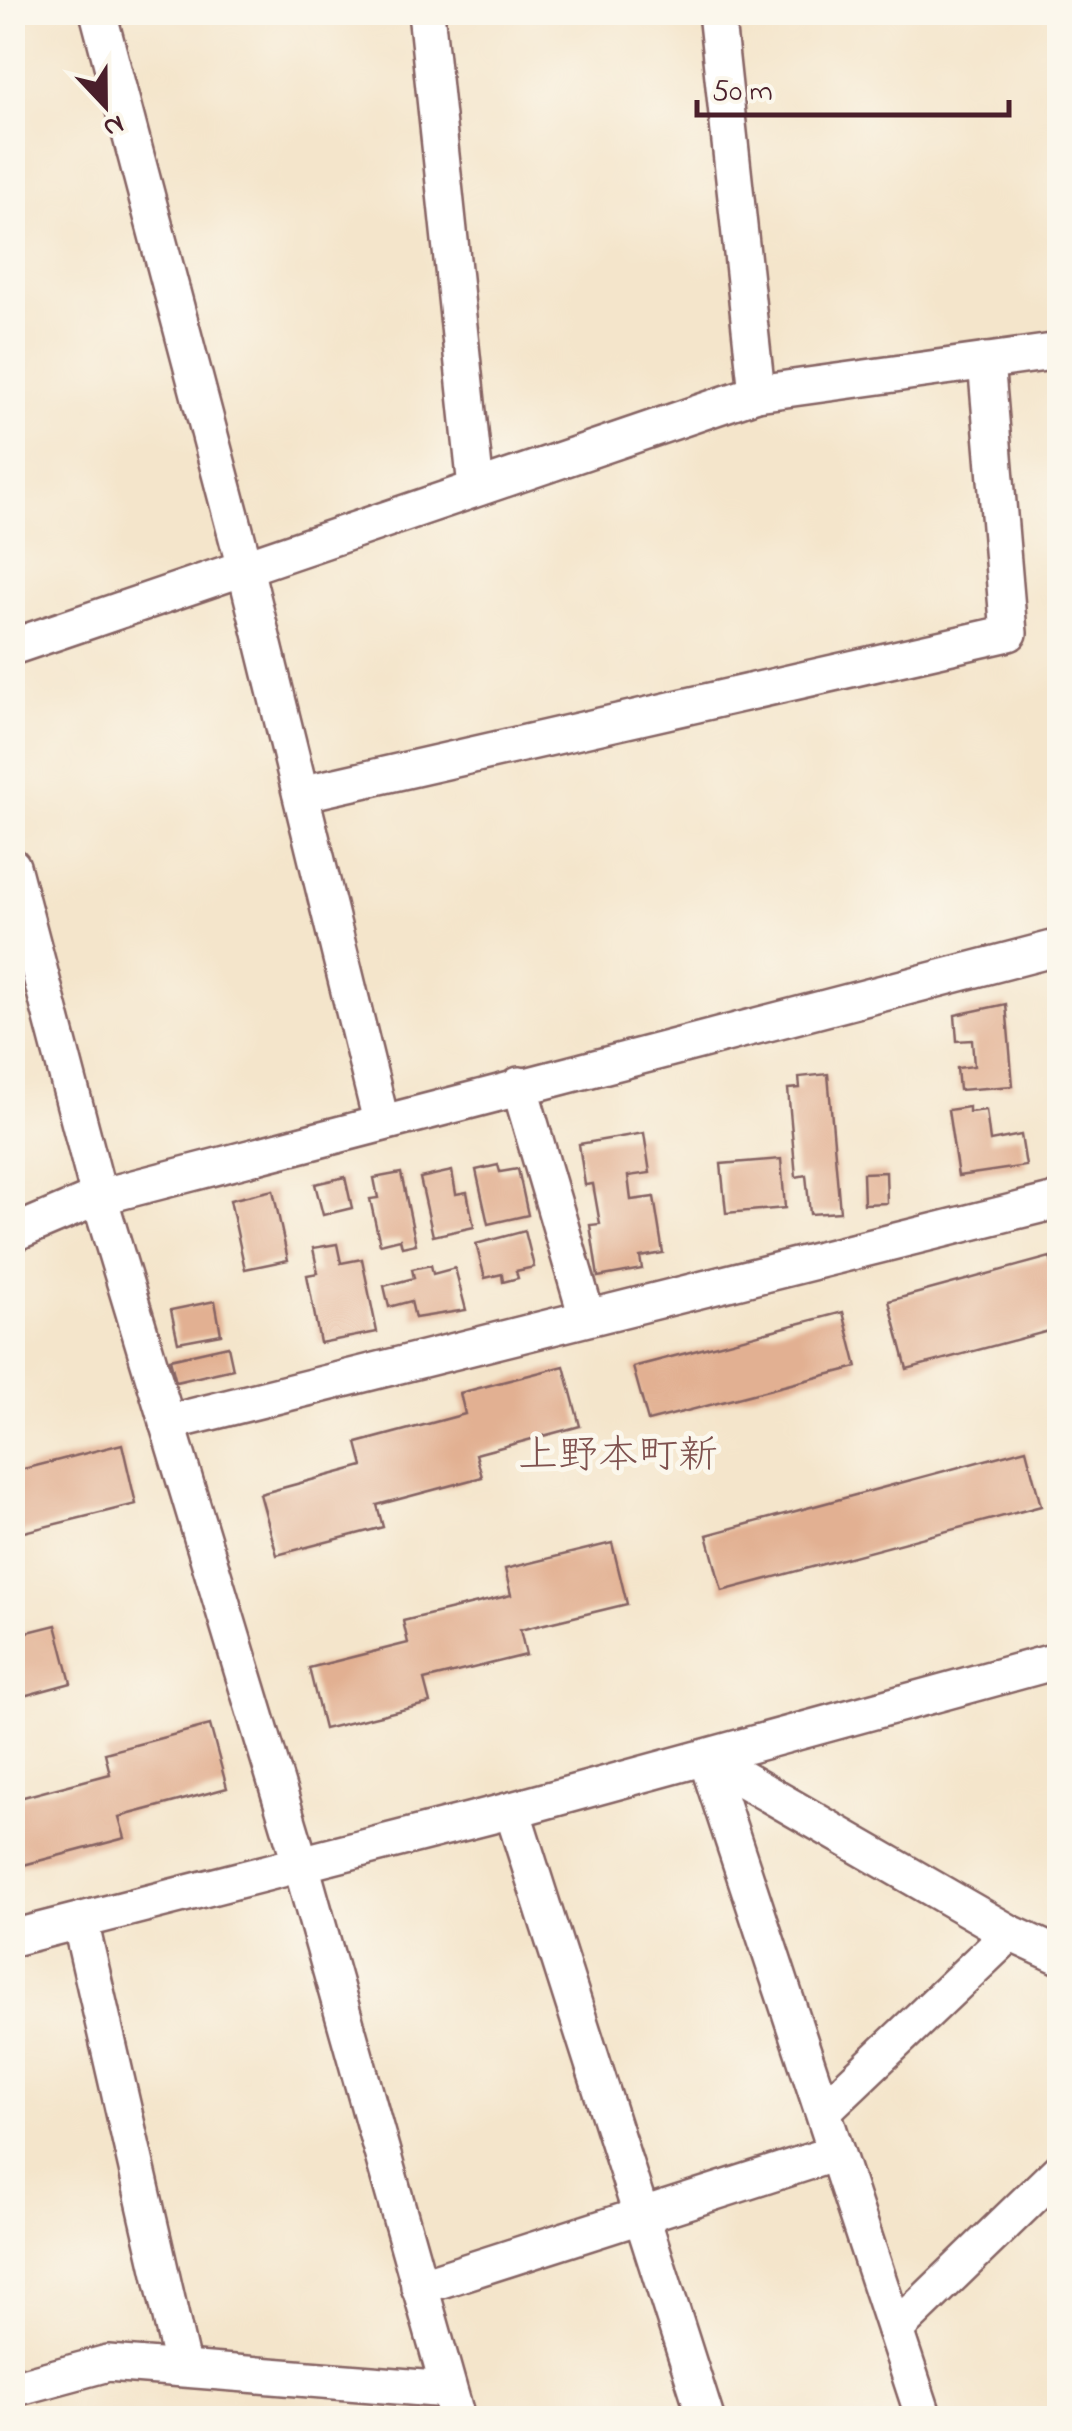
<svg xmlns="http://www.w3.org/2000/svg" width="1072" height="2431" font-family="'Indie Flower','Klee One',sans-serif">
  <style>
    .building { fill: #e2b092 }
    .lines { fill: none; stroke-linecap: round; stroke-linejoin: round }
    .minor-casing { stroke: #866463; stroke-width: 40 }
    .minor { stroke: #fff; stroke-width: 35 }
    .labels { text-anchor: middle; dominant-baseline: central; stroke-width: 10; stroke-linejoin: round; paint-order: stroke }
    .quarter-label { font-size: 40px; fill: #7f524f; stroke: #fbf7ec }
  </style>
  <rect width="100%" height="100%" fill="#fbf7ec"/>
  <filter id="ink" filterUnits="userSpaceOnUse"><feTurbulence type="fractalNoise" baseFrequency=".01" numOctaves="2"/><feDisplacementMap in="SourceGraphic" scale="20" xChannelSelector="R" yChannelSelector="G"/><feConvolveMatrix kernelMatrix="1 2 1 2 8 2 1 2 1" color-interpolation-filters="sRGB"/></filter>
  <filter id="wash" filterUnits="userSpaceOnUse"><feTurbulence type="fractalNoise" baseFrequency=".0048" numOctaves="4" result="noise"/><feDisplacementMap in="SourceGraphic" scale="40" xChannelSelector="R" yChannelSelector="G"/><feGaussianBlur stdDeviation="2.25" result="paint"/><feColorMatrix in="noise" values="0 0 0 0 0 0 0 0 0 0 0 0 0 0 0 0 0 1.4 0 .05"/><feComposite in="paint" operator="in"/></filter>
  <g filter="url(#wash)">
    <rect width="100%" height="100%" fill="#f4e5cb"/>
    <g id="blocks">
      <!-- building -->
      <g class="building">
        <path d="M1006 1004 1013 1086 959 1090 957 1068 974 1066 972 1040 957 1041 955 1015Z"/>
        <path d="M828 1074 840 1212 810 1214 806 1175 796 1177 788 1089 800 1088 799 1077Z"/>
        <path d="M969 1107V1112L986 1110 990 1141 1021 1135 1026 1166 958 1176 948 1110Z"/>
        <path d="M644 1133 650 1173 628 1176 631 1200 654 1197 663 1253 640 1257 642 1269 598 1277 590 1225 600 1224 593 1184 585 1185 579 1144Z"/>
        <path d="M781 1159 785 1208 726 1213 721 1164Z"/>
        <path d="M498 1165 500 1172 518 1169 528 1215 488 1224 476 1170Z"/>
        <path d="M452 1171 456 1194 467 1192 474 1227 433 1236 420 1178Z"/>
        <path d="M886 1172 887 1203 864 1204 863 1173Z"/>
        <path d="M401 1173 416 1244 402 1247 400 1239 380 1244 370 1199 378 1198 374 1178Z"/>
        <path d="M345 1177 352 1208 323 1215 315 1184Z"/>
        <path d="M273 1190 288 1260 245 1269 230 1200Z"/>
        <path d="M525 1231 534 1267 516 1271 518 1278 503 1282 502 1274 485 1278 476 1244Z"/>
        <path d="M337 1244 341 1263 362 1259 377 1332 320 1343 307 1275 318 1273 313 1248Z"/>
        <path d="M1050 1257 1060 1290V1328L907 1369 889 1301Z"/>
        <path d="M431 1265 433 1274 455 1268 466 1310 415 1318 411 1301 389 1307 384 1286 414 1278 412 1269Z"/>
        <path d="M215 1301 221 1334 178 1342 171 1310Z"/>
        <path d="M843 1312 857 1367 648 1421 633 1367Z"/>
        <path d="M228 1346 233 1369 176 1382 170 1359Z"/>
        <path d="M564 1366 580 1426 476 1454 482 1477 377 1505 383 1527 277 1555 260 1494 363 1466 357 1443 465 1414 460 1393Z"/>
        <path d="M122 1444 136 1504 12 1535V1472Z"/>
        <path d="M1026 1449 1041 1506 722 1591 707 1535Z"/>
        <path d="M612 1543 627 1604 520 1630 526 1655 424 1680 430 1703 324 1729 309 1668 408 1643 403 1621 511 1595 505 1569Z"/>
        <path d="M56 1625 71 1683 12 1699V1636Z"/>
        <path d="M210 1725 227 1788 119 1817 125 1838 12 1868V1800L110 1774 105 1753Z"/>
      </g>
    </g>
  </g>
  <g filter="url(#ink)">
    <use href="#blocks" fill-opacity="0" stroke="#866463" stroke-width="2.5"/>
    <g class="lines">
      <defs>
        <g id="minor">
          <path d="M98 12 245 568 381 1121"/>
          <path d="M426 12 476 488"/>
          <path d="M716 12 757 393"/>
          <path d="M12 647 757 393 1060 351"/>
          <path d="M301 794 1009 633 986 361"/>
          <path d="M12 866 99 1197 301 1865 457 2418"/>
          <path d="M519 1085 587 1317"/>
          <path d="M12 1234 99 1197 1060 947"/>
          <path d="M167 1423 1060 1200"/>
          <path d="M706 1758 924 2418"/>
          <path d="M706 1758 1010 1933 1060 1956"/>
          <path d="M512 1810 706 2418"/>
          <path d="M80 1921 182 2365"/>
          <path d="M12 1938 512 1810 1060 1660"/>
          <path d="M824 2110 1010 1933"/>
          <path d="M419 2287 836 2153"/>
          <path d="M895 2330 1060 2170"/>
          <path d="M12 2389 108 2363 448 2390"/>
        </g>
      </defs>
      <!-- minor casing -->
      <use href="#minor" class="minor-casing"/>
      <!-- minor -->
      <use href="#minor" class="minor"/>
    </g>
  </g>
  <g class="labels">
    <!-- quarter labels -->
    <g class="quarter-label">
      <text x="618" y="1457">上野本町新</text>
    </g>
  </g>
  <!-- margin -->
  <rect width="1072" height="2431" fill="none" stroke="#fbf7ec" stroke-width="50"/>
  <!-- north arrow -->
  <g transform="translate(105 105) rotate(158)" stroke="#fbf7ec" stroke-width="8" paint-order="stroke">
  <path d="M0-8L18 38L0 25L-18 38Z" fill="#4a1f2b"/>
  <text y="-15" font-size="28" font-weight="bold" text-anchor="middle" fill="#4a1f2b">N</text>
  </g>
  <!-- scale -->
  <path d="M697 100v15h312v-15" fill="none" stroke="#4a1f2b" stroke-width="5"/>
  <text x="712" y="100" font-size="30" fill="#4a1f2b" stroke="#fbf7ec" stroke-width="8" paint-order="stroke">50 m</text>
</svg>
